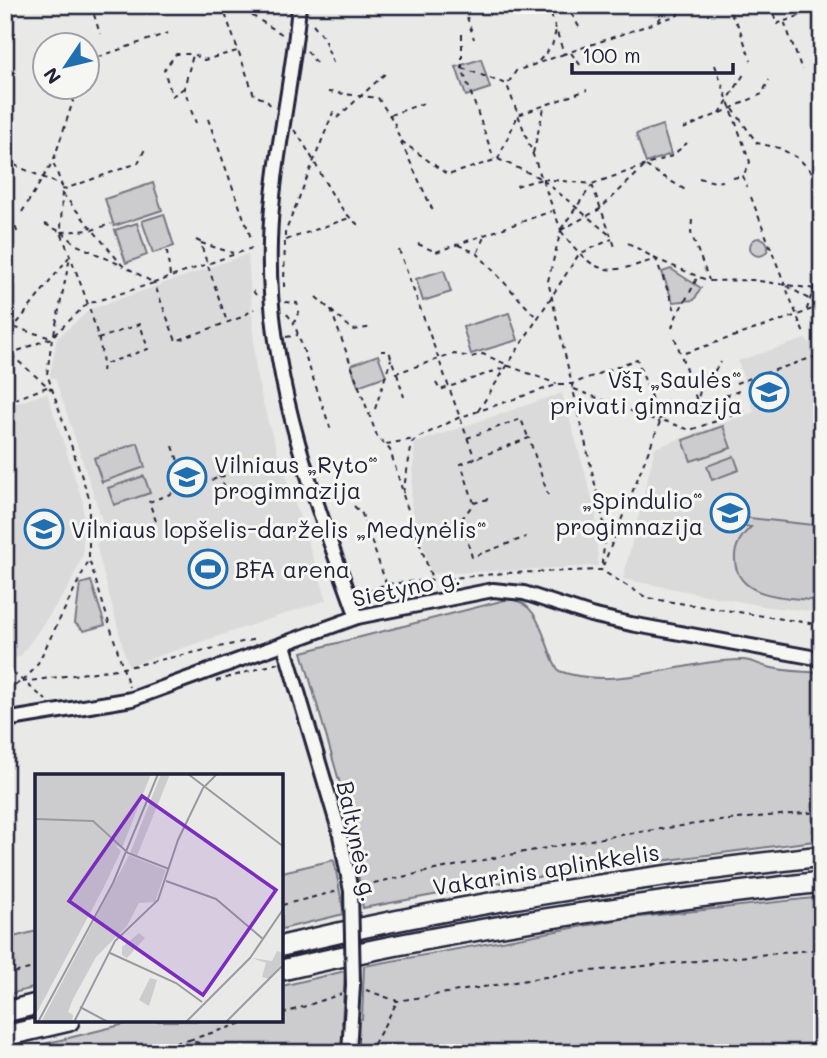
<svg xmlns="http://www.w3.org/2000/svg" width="827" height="1058" font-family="Mali,sans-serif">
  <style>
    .built { fill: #dadada }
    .green { fill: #ccccce; stroke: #777784; stroke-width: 2 }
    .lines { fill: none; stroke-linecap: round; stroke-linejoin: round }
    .minor-casing { stroke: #22223b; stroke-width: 18 }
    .trunk-casing { stroke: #22223b; stroke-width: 24 }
    .path { stroke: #22223b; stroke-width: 2; stroke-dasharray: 5 5; stroke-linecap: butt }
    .minor { stroke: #f6f6f2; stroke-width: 12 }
    .trunk { stroke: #f6f6f2; stroke-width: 19 }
    .minor-bridge-casing { stroke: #22223b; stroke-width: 18; stroke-linecap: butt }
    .minor-bridge { stroke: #f6f6f2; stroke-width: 12 }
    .labels { text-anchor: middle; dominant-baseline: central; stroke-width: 6; stroke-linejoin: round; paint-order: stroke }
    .poi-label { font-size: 23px; fill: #22223b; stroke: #f6f6f2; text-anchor: start }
    .street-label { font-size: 23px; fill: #22223b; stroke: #f6f6f2 }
    .inset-road { fill: none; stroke: #9999a2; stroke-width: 2 }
    .view { fill: #7b2cbf; fill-opacity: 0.15; stroke: #7b2cbf; stroke-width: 3.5 }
    .inset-edge { fill: none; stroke: #22223b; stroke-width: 3.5 }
  </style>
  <rect width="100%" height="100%" fill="#e9e9e7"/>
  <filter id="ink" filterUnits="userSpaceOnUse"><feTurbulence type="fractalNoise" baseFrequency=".0143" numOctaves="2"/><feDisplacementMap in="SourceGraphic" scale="14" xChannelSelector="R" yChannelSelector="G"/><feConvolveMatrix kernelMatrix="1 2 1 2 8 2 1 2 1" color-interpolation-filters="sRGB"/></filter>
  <g filter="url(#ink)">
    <!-- built -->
    <g class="built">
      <path d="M248 254 256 374 268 422 327 600 128 666 96 545 106 532 55 378H51L50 375 57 338 91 309Z"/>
      <path d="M805 339 814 346 822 344V612L768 607 623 579 655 448 754 412 738 361Z"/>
      <path d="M47 393 83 502V555L69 587 20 657 5 659V407Z"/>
      <path d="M562 393 596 511 598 566 431 574 411 504 415 443Z"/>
    </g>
    <!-- green -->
    <g class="green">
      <path d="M481 59 490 88 466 96 456 67Z"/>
      <path d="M662 125 671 154 646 163 636 134Z"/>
      <path d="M153 183 162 210 114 226 105 199Z"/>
      <path d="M164 214 174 246 153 253 142 221Z"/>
      <path d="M137 223 147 255 126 263 115 230Z"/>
      <circle cx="759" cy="247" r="9"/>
      <path d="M671 269 701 288 694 300 673 302 662 272Z"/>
      <path d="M444 270 451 292 423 301 416 279Z"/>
      <path d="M509 313 518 340 471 354 463 327Z"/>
      <path d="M378 355 386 376 358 386 351 365Z"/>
      <path d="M723 426 731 448 691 461 683 440Z"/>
      <path d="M138 443 145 467 102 482 94 458Z"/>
      <path d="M734 456 739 470 712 480 707 466Z"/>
      <path d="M144 476 150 493 114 505 108 488Z"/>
      <path d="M741 517 822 526V601C792 597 737 601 735 560 734 546 741 536 751 527L740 525Z"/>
      <path d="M91 581 105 625 84 631 75 623 80 584Z"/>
      <path d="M509 599C543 602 543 648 559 671 618 692 681 660 742 660 753 660 758 665 768 667 784 672 805 671 822 673V840L515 880 363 908 350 819 302 652Z"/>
      <path d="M334 860 344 914 282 929V872Z"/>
      <path d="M822 897V1053H8L137 1021H282V986L345 971 342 1023 362 1019 364 966 622 919Z"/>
      <path d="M37 931V987L5 995V939Z"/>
    </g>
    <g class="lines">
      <defs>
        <g id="minor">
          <path d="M299 5C293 85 272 162 270 242 266 374 313 495 357 617"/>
          <path d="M284 645 339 830 351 891"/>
          <path d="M5 720 132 699 357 617 493 590 524 593 591 615 631 624 822 659"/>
          <path d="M349 1053 353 985"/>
        </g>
        <g id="trunk">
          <path d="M282 946C460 903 640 877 822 856"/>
          <path d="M282 970C460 928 640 903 822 882"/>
          <path d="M5 1012 37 1004"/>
          <path d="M5 1036 69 1021"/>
        </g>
      </defs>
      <!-- minor casing -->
      <use href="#minor" class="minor-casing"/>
      <!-- trunk casing -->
      <use href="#trunk" class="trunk-casing"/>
      <!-- path -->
      <g class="path">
        <path d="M91 5 100 34"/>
        <path d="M222 5 254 95 266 100 273 108"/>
        <path d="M235 5 285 36"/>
        <path d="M463 5 464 7"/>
        <path d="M541 5 538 6 541 15"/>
        <path d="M548 5 564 54 678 15 675 5"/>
        <path d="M567 5 579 27"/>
        <path d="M725 5 739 27 751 61"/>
        <path d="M770 5 777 24 784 21 802 70"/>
        <path d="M727 8 735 5"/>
        <path d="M800 15 811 5"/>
        <path d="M467 17 474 39"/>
        <path d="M658 21 670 5"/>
        <path d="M785 21 822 8"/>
        <path d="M313 24 323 36 333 63"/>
        <path d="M5 29 6 27"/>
        <path d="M462 34V68L494 159"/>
        <path d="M307 51 319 67"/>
        <path d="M571 53 581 66"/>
        <path d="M564 54 516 71 507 85 561 230 548 281 606 532 601 570"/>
        <path d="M98 57 168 33"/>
        <path d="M539 61 552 46 556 30"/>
        <path d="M715 65 750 162 743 176"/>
        <path d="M462 68 506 84"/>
        <path d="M73 88 75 95 53 162 62 186 61 232 92 230 111 224"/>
        <path d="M184 88 172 96 164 70 176 54H193L204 60 237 51"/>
        <path d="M328 92 378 98 394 122 400 140 448 175 498 159 542 179 516 186 514 183"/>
        <path d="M188 100 184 88 193 55"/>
        <path d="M733 109 757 143 779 148 798 158 822 182"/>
        <path d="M191 110 196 123"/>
        <path d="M721 113 762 94 769 80"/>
        <path d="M390 115 424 103"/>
        <path d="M337 118 388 71"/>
        <path d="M208 119 251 238"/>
        <path d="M683 129 720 113 744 74"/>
        <path d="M294 130C318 160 330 205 360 226"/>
        <path d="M401 142 433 211"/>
        <path d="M533 153 544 108"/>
        <path d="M498 159 518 115 587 90"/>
        <path d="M5 161 61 185"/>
        <path d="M646 166 687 191"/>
        <path d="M699 178 715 182 723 181"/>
        <path d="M733 178 743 176 747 187"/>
        <path d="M543 179 592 184 672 156 687 143"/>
        <path d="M543 180 611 236"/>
        <path d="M592 185 611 236"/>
        <path d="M62 190 138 163 146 147"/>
        <path d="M751 197 804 334"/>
        <path d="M5 199 18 234"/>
        <path d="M22 212 52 163"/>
        <path d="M692 220 691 233 709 280"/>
        <path d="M45 224 61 232C71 260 108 347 102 371"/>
        <path d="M561 229 592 185"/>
        <path d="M561 230 600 209 644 167"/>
        <path d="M561 231C596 276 604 276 656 259L676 313"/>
        <path d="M62 232 77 245 121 265"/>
        <path d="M196 240 200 242 227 322"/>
        <path d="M286 240 349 218"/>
        <path d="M613 241 615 247"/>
        <path d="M201 243 233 253"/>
        <path d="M628 243 656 259 709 281 752 280 822 290"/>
        <path d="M418 244 436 252 552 211"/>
        <path d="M458 245 477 253 537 318"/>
        <path d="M252 248 154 283 176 341 242 317 254 309"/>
        <path d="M399 250 475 459"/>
        <path d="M167 251 170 276"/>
        <path d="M478 252 485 234"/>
        <path d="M787 286 822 307"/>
        <path d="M284 287 285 233 334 110"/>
        <path d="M253 291 259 299"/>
        <path d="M316 297 353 330 373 327"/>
        <path d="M285 302 297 303 299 311 294 323 332 433"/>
        <path d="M819 307 817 345 822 361"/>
        <path d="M331 310 377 436 390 450 402 489"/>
        <path d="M807 311 822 306"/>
        <path d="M287 314 294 323"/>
        <path d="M5 325 52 338 47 374 89 498V559L129 687"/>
        <path d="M672 328C677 309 690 297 697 277"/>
        <path d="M54 334 70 257"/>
        <path d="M54 335 87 304 154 283 122 265 62 193"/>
        <path d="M286 337 298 335"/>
        <path d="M675 338 697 401"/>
        <path d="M5 339 69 257"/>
        <path d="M98 339 140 324 148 349 105 364"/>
        <path d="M5 344 10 354 51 338"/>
        <path d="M381 351H389L396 373 454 354 471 357 483 354 508 365"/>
        <path d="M685 353 806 312 822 263"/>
        <path d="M11 355 52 390"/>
        <path d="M397 374 404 397"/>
        <path d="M436 383 440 390 509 366 557 384"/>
        <path d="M736 383 820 355"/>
        <path d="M574 389 660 422"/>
        <path d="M739 391 659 419 690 430 746 411"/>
        <path d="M5 403 47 387"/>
        <path d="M696 406 700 391 721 362"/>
        <path d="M375 409 391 359"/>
        <path d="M478 411 579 254 612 239"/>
        <path d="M467 438 521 419 528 437"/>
        <path d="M386 444 415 439"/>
        <path d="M173 446 187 488 221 477 214 471"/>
        <path d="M403 493 412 443 416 439 458 418 559 384H572L637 359 660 422 603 566"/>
        <path d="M403 495 432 579"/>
        <path d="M228 497 221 477 245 467"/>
        <path d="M488 499 474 503 461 520 472 557 526 537"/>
        <path d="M474 503 461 464 529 438 548 495"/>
        <path d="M354 506 362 514 386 583"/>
        <path d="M156 521 149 502 186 488"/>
        <path d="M360 595 386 584 506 573 601 570 647 598 822 625"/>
        <path d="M5 666 46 700"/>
        <path d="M216 681 278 663"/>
        <path d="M22 682 123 668 256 639"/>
        <path d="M5 688 22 682 36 667 89 560"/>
        <path d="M364 885C514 853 668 821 822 812"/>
        <path d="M282 905 338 891"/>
        <path d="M5 975 37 967"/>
        <path d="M366 990 397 1001 570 973 822 949"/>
        <path d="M282 1014 341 994"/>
        <path d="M189 1040 250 1021"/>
        <path d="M126 1053 188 1040 238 1053"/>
        <path d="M369 1053 397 1002"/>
      </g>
      <!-- minor -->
      <use href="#minor" class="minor"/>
      <!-- trunk -->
      <use href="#trunk" class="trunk"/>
      <defs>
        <path id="minor-bridge" d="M351 891 353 985"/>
      </defs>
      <!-- minor-bridge casing -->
      <use href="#minor-bridge" class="minor-bridge-casing"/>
      <!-- minor-bridge -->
      <use href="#minor-bridge" class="minor-bridge"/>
    </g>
  </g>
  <!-- icons -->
  <defs>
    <symbol id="school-ring" viewBox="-11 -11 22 22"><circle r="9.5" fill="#f6f6f2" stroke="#1f6fb2" stroke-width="1.5"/><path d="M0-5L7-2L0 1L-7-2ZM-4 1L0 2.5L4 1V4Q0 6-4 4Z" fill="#1f6fb2"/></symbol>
    <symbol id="stadium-ring" viewBox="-11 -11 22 22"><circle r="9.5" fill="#f6f6f2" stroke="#1f6fb2" stroke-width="1.5"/><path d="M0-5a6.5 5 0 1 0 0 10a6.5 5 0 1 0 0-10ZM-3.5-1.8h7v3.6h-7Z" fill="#1f6fb2"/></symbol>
  </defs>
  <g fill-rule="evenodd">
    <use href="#school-ring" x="747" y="370" width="44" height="44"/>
    <use href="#school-ring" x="165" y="455" width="44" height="44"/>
    <use href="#school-ring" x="708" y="491" width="44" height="44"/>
    <use href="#school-ring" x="22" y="507" width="44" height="44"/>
    <use href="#stadium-ring" x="186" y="547" width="44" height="44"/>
  </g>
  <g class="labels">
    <!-- poi labels -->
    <g class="poi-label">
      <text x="742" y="379" text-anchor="end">VšĮ „Saulės“<tspan x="742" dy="26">privati gimnazija</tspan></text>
      <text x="214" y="464">Vilniaus „Ryto“<tspan x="214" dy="26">progimnazija</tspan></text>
      <text x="703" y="500" text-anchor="end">„Spindulio“<tspan x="703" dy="26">progimnazija</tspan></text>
      <text x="71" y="529">Vilniaus lopšelis-darželis „Medynėlis“</text>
      <text x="235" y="569">BFA arena</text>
    </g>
    <!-- street labels -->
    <g class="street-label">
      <text transform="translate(406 587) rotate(-12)">Sietyno g.</text>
      <text transform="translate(358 841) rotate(78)">Baltynės g.</text>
      <text transform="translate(546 869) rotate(-9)">Vakarinis aplinkkelis</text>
    </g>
  </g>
  <!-- overview -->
  <g transform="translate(35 774)">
    <rect width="248" height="248" fill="#e9e9e7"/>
    <path d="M0 0H116L87 74 80 71 86 77 69 113 0 242ZM126 0H135L102 82 95 79ZM94 81 131 96 120 128 104 129 92 152 61 183 38 225 33 238 38 241 37 248H6ZM104 159 110 164 92 184 87 181V173ZM242 177 248 179V188L234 205 227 203 231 189 217 184 237 187ZM115 204 122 206 114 232 104 226Z" fill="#ccccce"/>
    <path class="inset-road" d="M153 0 249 73M0 45 58 47 93 79 134 95M131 107 181 125 228 165M75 179 141 209 167 228M45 233 73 248M3 248 78 109 123 0M39 248 80 167 123 126 143 66 168 14 182 0M151 248 215 184 249 134M191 248 249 190"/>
    <path class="view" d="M107 22 241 116 168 221 34 127Z"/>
    <rect width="248" height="248" class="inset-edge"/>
  </g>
  <!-- margin -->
  <rect width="827" height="1058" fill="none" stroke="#f6f6f2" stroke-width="28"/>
  <rect x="14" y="14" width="799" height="1030" fill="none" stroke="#22223b" stroke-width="2.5" filter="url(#ink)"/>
  <!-- north arrow -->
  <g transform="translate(66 66) rotate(235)"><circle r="33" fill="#f6f6f2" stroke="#a1a1a9" stroke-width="2"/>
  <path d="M0-5L12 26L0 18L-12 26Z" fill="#1f6fb2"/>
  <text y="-10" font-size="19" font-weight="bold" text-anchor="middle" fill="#22223b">N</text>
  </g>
  <!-- scale -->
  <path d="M572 63v10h161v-10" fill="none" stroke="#22223b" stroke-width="3.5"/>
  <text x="582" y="63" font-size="21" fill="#22223b" stroke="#f6f6f2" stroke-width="5" paint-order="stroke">100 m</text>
</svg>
